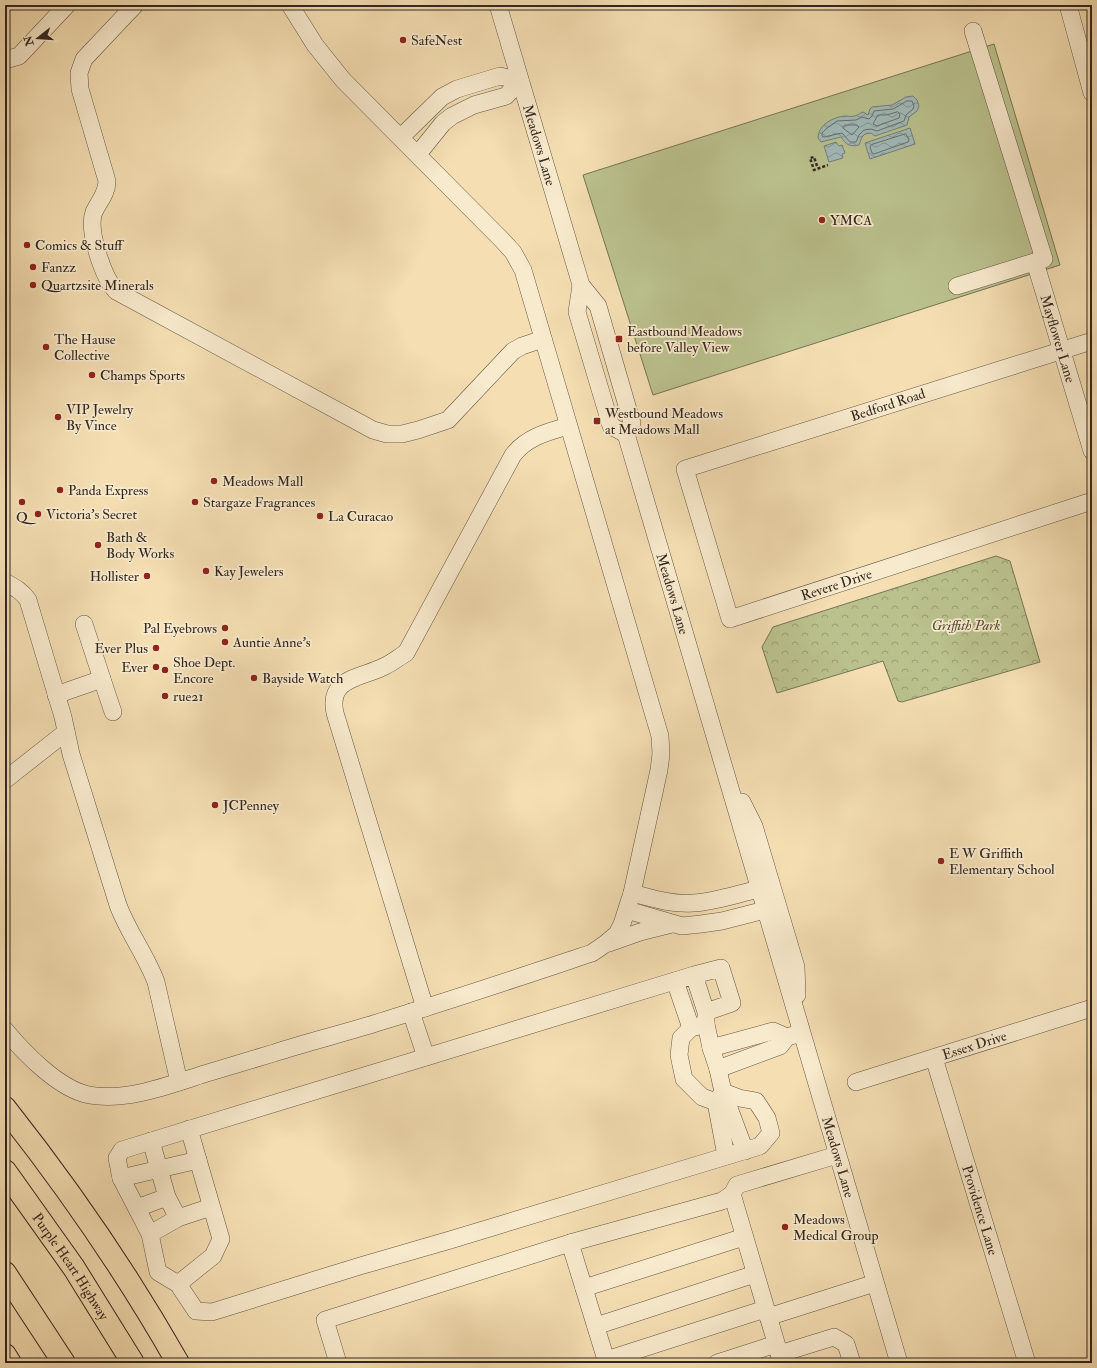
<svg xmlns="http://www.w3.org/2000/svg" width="1097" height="1368" font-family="'IM FELL Double Pica',serif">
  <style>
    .park { fill: url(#park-crowns); stroke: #767456 }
    .pitch { fill: #bac18d; stroke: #767456 }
    .water { fill: url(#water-waves); stroke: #757e7b }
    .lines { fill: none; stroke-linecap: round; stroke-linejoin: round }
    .shore { stroke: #6a706c; stroke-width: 1 }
    .minor-casing { stroke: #625444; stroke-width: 18 }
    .highway-casing { stroke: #32261f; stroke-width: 24 }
    .path { stroke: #32261f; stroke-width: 2.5; stroke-dasharray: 3 2; stroke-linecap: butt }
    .minor { stroke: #f8eacd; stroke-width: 17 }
    .highway { stroke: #f4deb2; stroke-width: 22 }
    .poi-dot { fill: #8f2418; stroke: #f8eacd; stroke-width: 1.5 }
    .labels { text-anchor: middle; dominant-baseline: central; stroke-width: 3.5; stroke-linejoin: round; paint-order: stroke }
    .poi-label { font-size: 14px; fill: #32261f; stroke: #f8eacd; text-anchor: start }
    .street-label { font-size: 14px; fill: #32261f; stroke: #f8eacd }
    .park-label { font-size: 14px; font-style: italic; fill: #544d3a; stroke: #f8eacd }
  </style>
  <defs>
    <pattern id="park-crowns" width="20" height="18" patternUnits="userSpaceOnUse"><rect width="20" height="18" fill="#bac18d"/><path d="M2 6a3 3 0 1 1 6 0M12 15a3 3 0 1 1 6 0" fill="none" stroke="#989d73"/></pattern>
    <pattern id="water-waves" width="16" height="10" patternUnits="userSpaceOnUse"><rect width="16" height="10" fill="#a1b9b8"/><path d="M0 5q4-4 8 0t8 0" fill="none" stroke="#849695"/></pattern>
  </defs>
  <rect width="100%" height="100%" fill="#f4deb2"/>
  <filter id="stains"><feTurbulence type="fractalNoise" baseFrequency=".005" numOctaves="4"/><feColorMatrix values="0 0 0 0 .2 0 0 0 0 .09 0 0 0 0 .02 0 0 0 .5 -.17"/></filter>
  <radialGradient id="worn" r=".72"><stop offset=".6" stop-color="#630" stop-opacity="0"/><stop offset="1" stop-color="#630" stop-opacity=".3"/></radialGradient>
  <!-- park -->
  <path class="park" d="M996 556 1010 561 1040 662 902 702 898 701 883 661 777 693 762 647 773 627Z"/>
  <!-- pitch -->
  <path class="pitch" d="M994 44 1060 265 653 395 583 175Z"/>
  <!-- water -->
  <g class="water">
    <path d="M913 96 917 100 919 106 917 111 909 117 907 125 875 136 871 133 865 134 862 137 859 145C850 147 846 145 841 137L821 142 818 138C818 125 833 117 845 116 848 116 851 117 854 116 857 116 860 113 863 112L868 115 870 109 872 107 892 105 906 97Z"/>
    <path d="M910 128 915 144 870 159 865 143Z"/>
    <path d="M836 142 839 146 842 145 845 153 842 154 843 158 829 162 824 146Z"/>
  </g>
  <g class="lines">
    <!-- shore -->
    <g class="shore">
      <path d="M907 101H912L914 106 913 109 906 115 904 121 877 131 871 129 864 130 859 135 856 142H850L842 133 824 137 822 136V133L827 128 837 121 856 120 862 117 869 119 872 116 874 111 893 109Z"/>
      <path d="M898 112 900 114 899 118 877 126 873 124 878 115H886Z"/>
      <path d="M845 125H857L859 127 852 135 843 128Z"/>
      <path d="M906 134 909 140 908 142 874 154 872 153 870 147 871 145Z"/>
    </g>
    <defs>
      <g id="minor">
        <path d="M135 5 84 59 79 73 80 89 107 181C107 194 99 201 94 212 87 230 103 277 116 291L373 430 387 434H402L418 430 448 420 513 351 522 346 543 339"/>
        <path id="s1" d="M498 5 581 285 598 306 632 423 626 434 899 1363"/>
        <path d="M1068 5 1092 93"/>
        <path d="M5 60 19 56 67 5"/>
        <path d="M401 137 442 97 457 89 500 76 520 81"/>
        <path d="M418 154 443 123 452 116 474 105 506 96 520 81"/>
        <path id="s2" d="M1035 262 1092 451"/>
        <path d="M581 285 577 312 611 426 626 434"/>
        <path d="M957 286 1044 259 973 31"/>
        <path id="s3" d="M1092 341 685 469 730 619 1092 501"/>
        <path d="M5 582C14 587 22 591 28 600L63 717 71 754 118 905C128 932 146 955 156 982L179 1082"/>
        <path d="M102 679 113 712"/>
        <path d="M56 695 102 679 84 624"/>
        <path d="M5 780 66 732"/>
        <path d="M742 802 754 826 796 967 797 995"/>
        <path d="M632 893C651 898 673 905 693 903 715 902 737 894 759 889"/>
        <path d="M627 910 682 926 701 924 722 921 765 910"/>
        <path d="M609 943 640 932 672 924"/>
        <path d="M694 975 122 1150 117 1158 121 1178 150 1234 158 1272 178 1284 196 1311 212 1312 360 1266 450 1240 760 1146 771 1133 767 1118 756 1101 739 1098 723 1092 718 1069 711 1048 706 1024V1012L694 975 721 968 732 1003 706 1012"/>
        <path d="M675 981 691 1028"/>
        <path d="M425 1008 335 713C327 677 363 678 385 666 392 663 399 657 406 653L513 455C527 437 547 432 568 426"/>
        <path d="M411 1012 426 1057"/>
        <path d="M706 1024 691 1028 681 1038 679 1055 684 1079 702 1097 716 1102 726 1156"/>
        <path d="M5 1030C24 1053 59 1089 89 1095 126 1102 169 1085 204 1074 227 1067 250 1060 274 1053 311 1041 349 1032 386 1020 455 999 523 976 592 953L605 944 617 934 622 924 632 893 659 770 661 754 660 736 523 270 513 252 502 240 343 80 315 45 290 5"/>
        <path d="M711 1048 773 1031 787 1037"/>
        <path id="s4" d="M934 1058 1027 1363"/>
        <path d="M718 1069 780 1046 787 1037 801 1033"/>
        <path id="s5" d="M856 1082 1092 1008"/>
        <path d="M719 1098 723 1092 745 1151"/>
        <path d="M151 1141 167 1197 178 1218"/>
        <path d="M121 1178 198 1160"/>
        <path d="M732 1194 782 1363"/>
        <path d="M137 1208 167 1197"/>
        <path d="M150 1234 178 1218 211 1207"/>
        <path d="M178 1284 213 1256 221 1239 189 1129"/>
        <path d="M584 1288 744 1237"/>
        <path d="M768 1317 875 1283"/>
        <path d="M596 1326 755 1274"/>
        <path d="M779 1354 834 1337 846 1344 852 1363"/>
        <path d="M606 1360 765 1309"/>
        <path d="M338 1363 325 1320 570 1243"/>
        <path d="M607 1363 570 1243 722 1201 732 1194 737 1185 837 1155"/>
        <path d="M717 1363 776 1344"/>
      </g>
      <g id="highway">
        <path d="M5 1108C69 1189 127 1273 178 1363"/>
        <path id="s6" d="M5 1171 74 1268 133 1363"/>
        <path d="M5 1273 64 1363"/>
        <path d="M5 1355 10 1363"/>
      </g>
    </defs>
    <!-- minor casing -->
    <use href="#minor" class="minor-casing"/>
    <!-- highway casing -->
    <use href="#highway" class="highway-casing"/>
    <!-- path -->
    <path class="path" d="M817 166 814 157 810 158 814 170 828 165"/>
    <!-- minor -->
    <use href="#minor" class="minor"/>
    <!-- highway -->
    <use href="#highway" class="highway"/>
  </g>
  <!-- markers -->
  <g class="poi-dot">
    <circle cx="403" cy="40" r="4"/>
    <circle cx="822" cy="220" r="4"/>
    <circle cx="27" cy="245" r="4"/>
    <circle cx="33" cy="267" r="4"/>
    <circle cx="33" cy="285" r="4"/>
    <rect x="615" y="335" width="8" height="8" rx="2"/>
    <circle cx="46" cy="347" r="4"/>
    <circle cx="92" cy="375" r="4"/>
    <circle cx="58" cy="417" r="4"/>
    <rect x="593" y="417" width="8" height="8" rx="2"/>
    <circle cx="214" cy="481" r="4"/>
    <circle cx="60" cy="490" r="4"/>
    <circle cx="22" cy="502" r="4"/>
    <circle cx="195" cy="502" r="4"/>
    <circle cx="38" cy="514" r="4"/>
    <circle cx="320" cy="516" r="4"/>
    <circle cx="98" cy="545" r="4"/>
    <circle cx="206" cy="571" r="4"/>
    <circle cx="147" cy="576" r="4"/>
    <circle cx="225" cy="628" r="4"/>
    <circle cx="225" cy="642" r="4"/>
    <circle cx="156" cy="648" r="4"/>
    <circle cx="156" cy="667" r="4"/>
    <circle cx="165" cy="670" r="4"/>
    <circle cx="254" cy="678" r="4"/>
    <circle cx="165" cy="696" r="4"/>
    <circle cx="215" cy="805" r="4"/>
    <circle cx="941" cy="861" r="4"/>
    <circle cx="785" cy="1227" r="4"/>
  </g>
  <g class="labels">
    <!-- poi labels -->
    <g class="poi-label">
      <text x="411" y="40">SafeNest</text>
      <text x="830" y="220">YMCA</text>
      <text x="35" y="245">Comics &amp; Stuff</text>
      <text x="41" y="267">Fanzz</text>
      <text x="41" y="285">Quartzsite Minerals</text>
      <text x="627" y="331">Eastbound Meadows<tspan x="627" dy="16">before Valley View</tspan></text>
      <text x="54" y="339">The Hause<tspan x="54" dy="16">Collective</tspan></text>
      <text x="100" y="375">Champs Sports</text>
      <text x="66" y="409">VIP Jewelry<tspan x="66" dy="16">By Vince</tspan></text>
      <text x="605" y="413">Westbound Meadows<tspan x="605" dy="16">at Meadows Mall</tspan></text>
      <text x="222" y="481">Meadows Mall</text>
      <text x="68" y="490">Panda Express</text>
      <text x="203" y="502">Stargaze Fragrances</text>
      <text x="46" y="514">Victoria's Secret</text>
      <text x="328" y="516">La Curacao</text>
      <text x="22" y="517" text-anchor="middle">Q</text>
      <text x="106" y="537">Bath &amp;<tspan x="106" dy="16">Body Works</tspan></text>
      <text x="214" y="571">Kay Jewelers</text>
      <text x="139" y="576" text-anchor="end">Hollister</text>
      <text x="217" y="628" text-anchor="end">Pal Eyebrows</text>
      <text x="233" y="642">Auntie Anne's</text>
      <text x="148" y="648" text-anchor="end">Ever Plus</text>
      <text x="173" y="662">Shoe Dept.<tspan x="173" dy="16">Encore</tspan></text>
      <text x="148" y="667" text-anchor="end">Ever</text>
      <text x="262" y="678">Bayside Watch</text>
      <text x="173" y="696">rue21</text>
      <text x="223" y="805">JCPenney</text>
      <text x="949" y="853">E W Griffith<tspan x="949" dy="16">Elementary School</tspan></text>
      <text x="793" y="1219">Meadows<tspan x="793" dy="16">Medical Group</tspan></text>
    </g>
    <!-- street labels -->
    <g class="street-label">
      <text stroke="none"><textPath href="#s1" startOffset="146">Meadows Lane</textPath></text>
      <text stroke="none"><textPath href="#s2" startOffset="80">Mayflower Lane</textPath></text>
      <text transform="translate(888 405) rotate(-18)">Bedford Road</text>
      <text stroke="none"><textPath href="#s3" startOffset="695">Revere Drive</textPath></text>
      <text stroke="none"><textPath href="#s1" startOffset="620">Meadows Lane</textPath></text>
      <text stroke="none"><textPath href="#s5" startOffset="124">Essex Drive</textPath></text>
      <text stroke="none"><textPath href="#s1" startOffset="1207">Meadows Lane</textPath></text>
      <text stroke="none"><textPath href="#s4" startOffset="159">Providence Lane</textPath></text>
      <text stroke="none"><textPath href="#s6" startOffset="116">Purple Heart Highway</textPath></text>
    </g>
    <!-- park labels -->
    <g class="park-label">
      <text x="966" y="625">Griffith Park</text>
    </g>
  </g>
  <!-- margin -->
  <rect width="1097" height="1368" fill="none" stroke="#f4deb2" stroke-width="20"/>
  <rect x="6" y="6" width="1085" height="1356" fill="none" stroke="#32261f" stroke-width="2"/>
  <rect x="10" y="10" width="1077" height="1348" fill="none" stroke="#32261f"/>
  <!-- north arrow -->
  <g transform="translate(38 38) rotate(253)" stroke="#f8eacd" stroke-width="3" paint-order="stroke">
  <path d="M0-3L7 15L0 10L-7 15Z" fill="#32261f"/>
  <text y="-6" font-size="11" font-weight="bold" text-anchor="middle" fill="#32261f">N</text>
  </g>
  <rect width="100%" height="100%" filter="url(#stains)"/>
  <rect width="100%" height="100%" fill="url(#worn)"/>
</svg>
